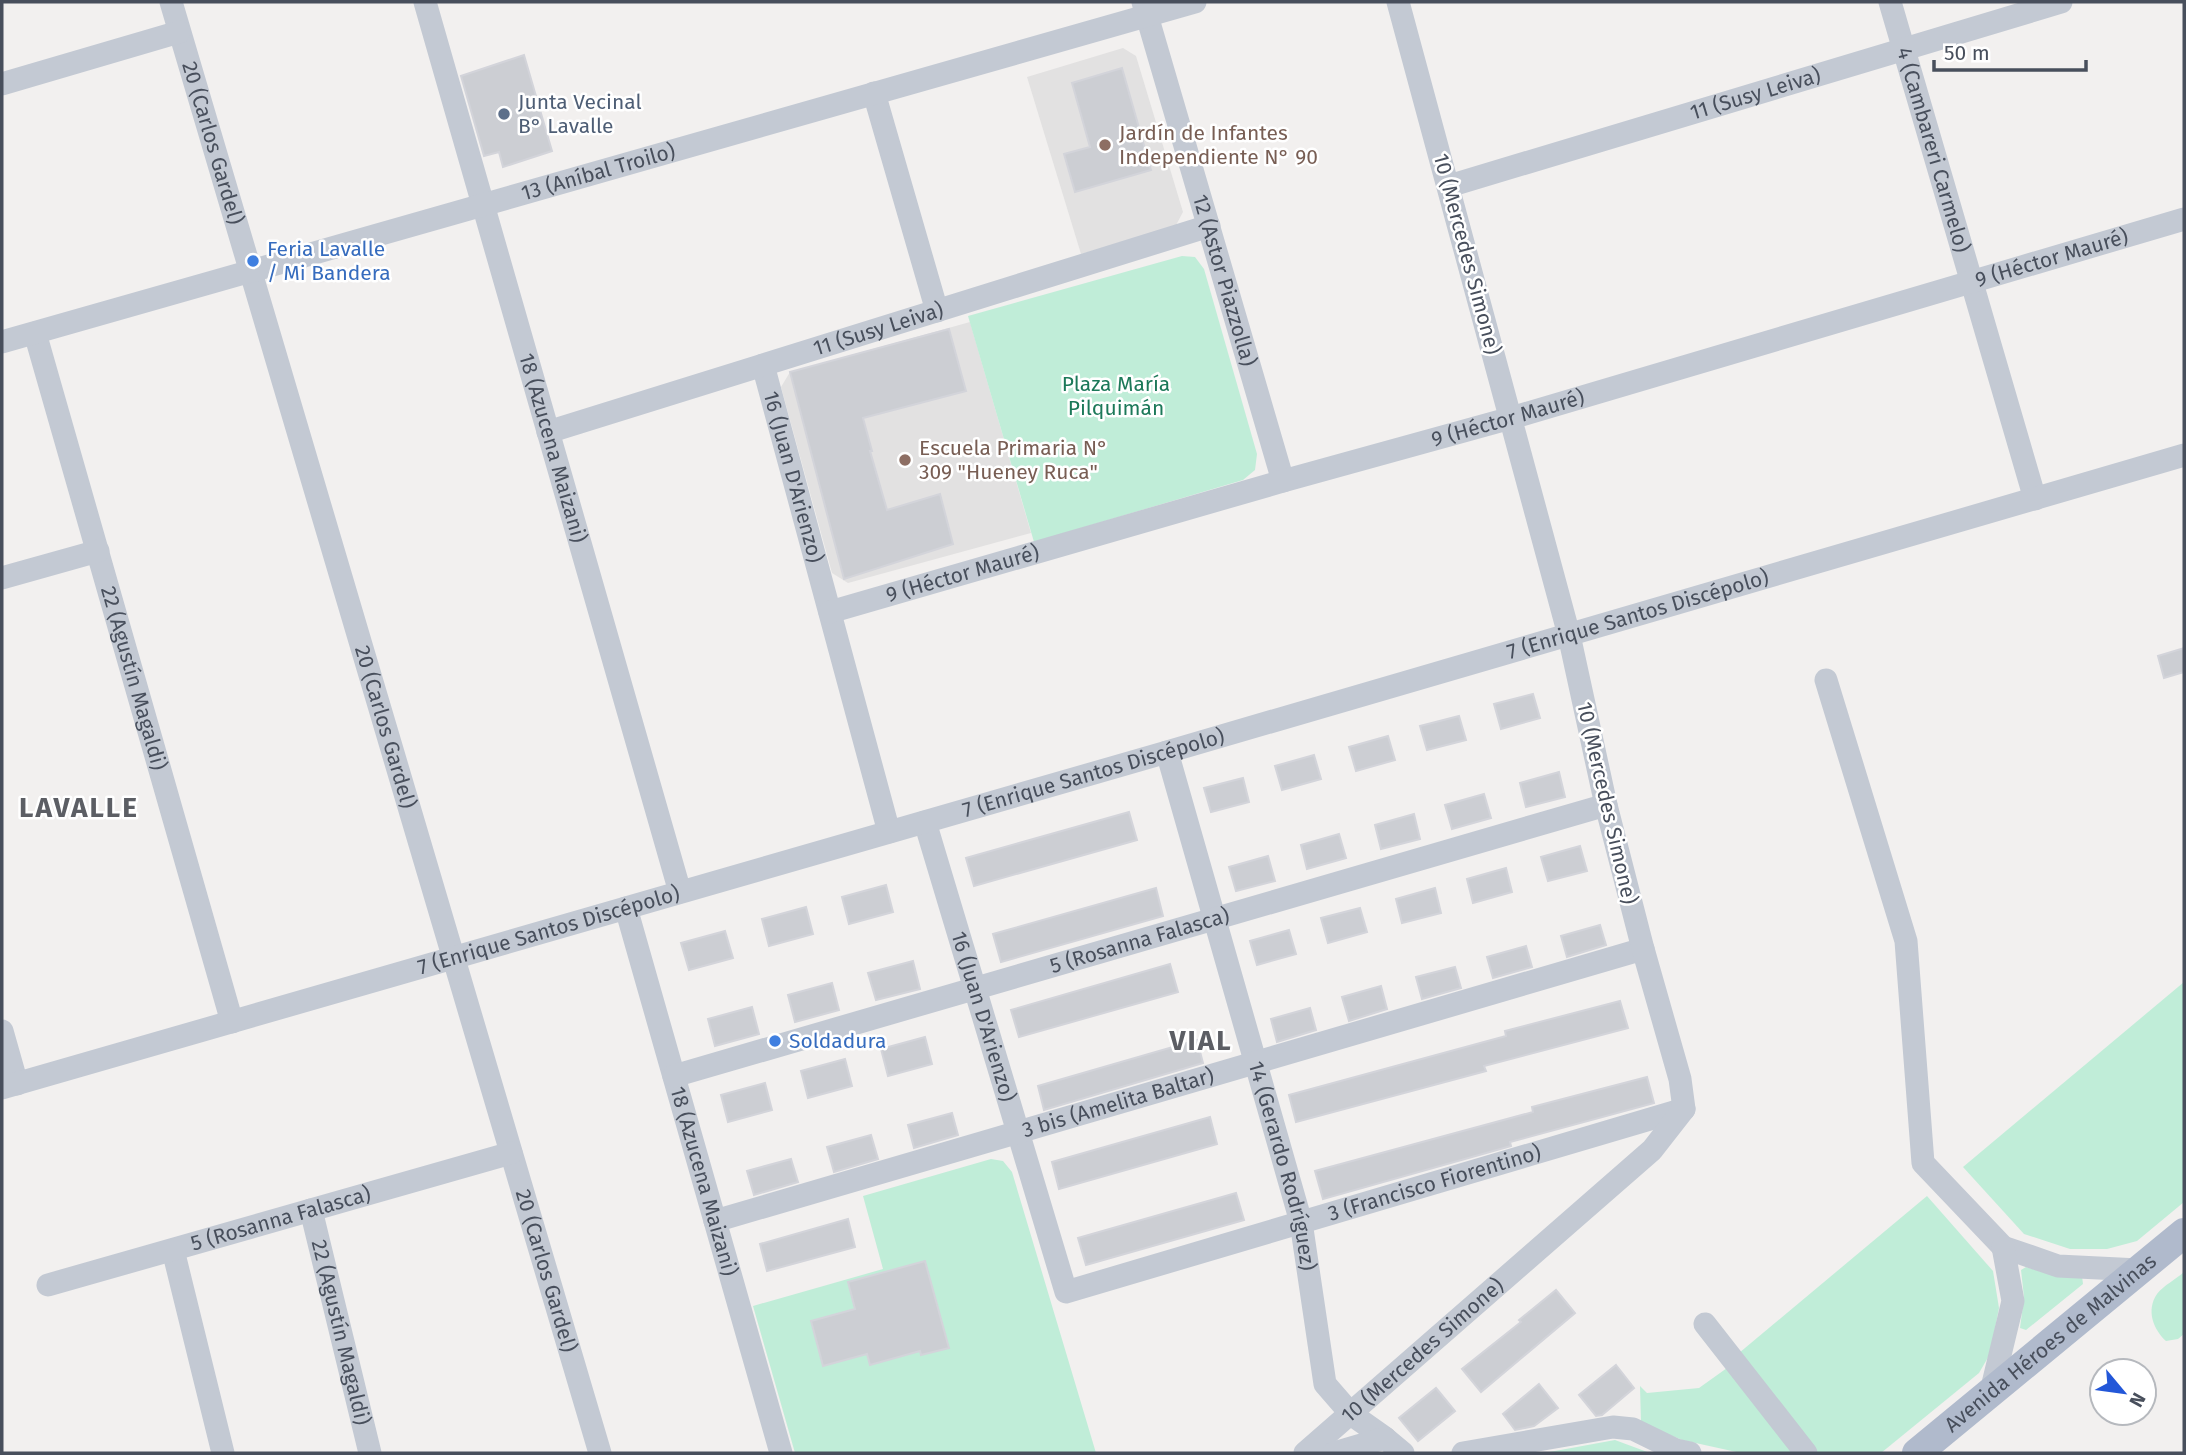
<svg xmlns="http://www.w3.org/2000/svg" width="2186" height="1455" font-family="'Fira Sans',sans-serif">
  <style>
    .education { fill: #e2e1e1 }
    .green { fill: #c0edd8 }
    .building { fill: #ccced3; stroke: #d3d4da; stroke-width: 2 }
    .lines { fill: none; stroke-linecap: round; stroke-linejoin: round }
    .minor { stroke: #c3c9d3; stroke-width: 23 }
    .major { stroke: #b0bacc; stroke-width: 30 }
    .service-dot { fill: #5c6f8a; stroke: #fff; stroke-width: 2.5 }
    .education-dot { fill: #8d6e63; stroke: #fff; stroke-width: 2.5 }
    .shop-dot { fill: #3f7fe0; stroke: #fff; stroke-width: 2.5 }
    .labels { text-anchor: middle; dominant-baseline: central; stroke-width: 5; stroke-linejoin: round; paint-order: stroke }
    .street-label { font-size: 21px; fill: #484f5c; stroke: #fff }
    .service-label { font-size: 21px; fill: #4e5e75; stroke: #fff; text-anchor: start }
    .education-label { font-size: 21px; fill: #785e54; stroke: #fff; text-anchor: start }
    .shop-label { font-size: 21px; fill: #366cbe; stroke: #fff; text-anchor: start }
    .park-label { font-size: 21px; fill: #1c7959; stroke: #fff }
    .district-label { font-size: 28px; font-weight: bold; letter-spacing: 2px; fill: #5c5e64; stroke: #fff }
  </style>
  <rect width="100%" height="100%" fill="#f2f0ef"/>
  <!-- education -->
  <g class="education">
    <path d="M1123 48 1136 56 1183 212 1175 227 1081 254 1027 77Z"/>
    <path d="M970 322 1031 533 848 583 832 573 781 387 790 372Z"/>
  </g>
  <!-- green -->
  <g class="green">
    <path d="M1182 256 1195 257 1204 269 1257 454 1255 470 1243 480 1034 542 968 316Z"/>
    <path d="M2184 982V1202L2137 1241 2107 1249H2070L2024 1234 1963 1167Z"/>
    <path d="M991 1159 1003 1161 1012 1172 1096 1453H795L753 1306 883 1269 863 1196Z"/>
    <path d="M1927 1196 1993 1271 1999 1308 1990 1354 1979 1373 1881 1453H1815L1739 1353Z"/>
    <path d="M2026 1267 2049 1274 2082 1276 2083 1284 2026 1330 2020 1328 2024 1297 2021 1270Z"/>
    <path d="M2184 1272V1334L2178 1339 2166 1341C2153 1329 2146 1310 2157 1294 2163 1286 2176 1279 2184 1272Z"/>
    <path d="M1727 1368 1795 1453H1741L1682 1440 1641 1423 1640 1386 1647 1393 1699 1388Z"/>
    <path d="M1615 1440 1650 1453H1544Z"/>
  </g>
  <!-- building -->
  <g class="building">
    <path d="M524 55 552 151 503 167 499 152 484 156 461 76Z"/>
    <path d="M1122 68 1151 170 1075 192 1064 154 1090 147 1072 83Z"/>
    <path d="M949 329 966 391 863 418 872 451H870L887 510 940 494 953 544 844 579 790 372Z"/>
    <path d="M2184 648V672L2164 678 2158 656Z"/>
    <path d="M1533 694 1540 718 1501 729 1494 704Z"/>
    <path d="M1459 716 1466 740 1427 750 1420 726Z"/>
    <path d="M1388 736 1395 760 1356 771 1349 747Z"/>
    <path d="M1314 755 1321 779 1282 790 1275 766Z"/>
    <path d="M1559 772 1565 797 1526 807 1520 783Z"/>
    <path d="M1243 778 1249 802 1211 812 1204 788Z"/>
    <path d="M1484 794 1491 818 1452 829 1445 805Z"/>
    <path d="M1129 812 1137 840 974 886 966 858Z"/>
    <path d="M1414 814 1420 839 1381 849 1375 825Z"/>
    <path d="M1339 834 1346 858 1307 869 1301 845Z"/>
    <path d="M1580 846 1587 871 1548 881 1541 857Z"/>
    <path d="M1268 856 1275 881 1236 891 1229 867Z"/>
    <path d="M1506 868 1512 892 1473 903 1467 879Z"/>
    <path d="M886 885 893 912 849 924 842 897Z"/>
    <path d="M1156 888 1163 916 1001 962 993 934Z"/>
    <path d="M1435 888 1441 913 1402 923 1396 899Z"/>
    <path d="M806 907 813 934 769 946 762 919Z"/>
    <path d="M1360 908 1367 932 1328 943 1321 918Z"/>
    <path d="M1600 925 1606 945 1567 957 1561 936Z"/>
    <path d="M1289 930 1296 954 1257 965 1250 941Z"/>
    <path d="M725 931 733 958 689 970 681 943Z"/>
    <path d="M1526 946 1532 967 1493 978 1487 957Z"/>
    <path d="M913 961 920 989 876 1000 868 973Z"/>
    <path d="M1170 964 1178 992 1019 1037 1011 1010Z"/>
    <path d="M1455 967 1461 988 1422 999 1416 977Z"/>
    <path d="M832 983 839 1010 795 1022 788 995Z"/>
    <path d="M1381 986 1387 1009 1349 1021 1342 997Z"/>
    <path d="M1620 1001 1628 1028 1484 1066 1486 1071 1296 1122 1289 1095 1506 1036 1505 1031Z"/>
    <path d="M752 1007 759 1034 715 1046 708 1019Z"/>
    <path d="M1310 1008 1316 1030 1277 1042 1271 1019Z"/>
    <path d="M925 1037 932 1064 888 1076 881 1049Z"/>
    <path d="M1197 1040 1203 1063 1044 1110 1038 1086Z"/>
    <path d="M845 1059 852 1086 808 1098 801 1071Z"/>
    <path d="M1647 1077 1654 1103 1510 1142 1511 1146 1323 1199 1315 1171 1533 1112 1532 1107Z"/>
    <path d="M765 1083 772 1110 728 1122 721 1095Z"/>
    <path d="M952 1113 958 1135 914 1148 908 1125Z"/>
    <path d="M1210 1117 1217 1144 1059 1189 1052 1162Z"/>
    <path d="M871 1135 878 1159 834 1172 827 1147Z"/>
    <path d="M791 1159 798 1182 754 1195 747 1171Z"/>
    <path d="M1236 1193 1244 1220 1086 1265 1078 1238Z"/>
    <path d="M848 1219 855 1247 767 1271 760 1244Z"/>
    <path d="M925 1261 949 1348 921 1355 920 1351 870 1365 867 1354 823 1366 811 1321 855 1309 848 1282Z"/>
    <path d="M1556 1290 1575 1313 1481 1392 1462 1369 1521 1322 1519 1320Z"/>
    <path d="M1616 1365 1634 1388 1602 1415 1596 1416 1579 1395Z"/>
    <path d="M1539 1384 1558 1408 1534 1426 1515 1430 1503 1414Z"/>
    <path d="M1436 1388 1455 1411 1418 1441 1399 1418Z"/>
  </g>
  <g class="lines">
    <!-- minor -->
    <g class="minor">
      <path id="s1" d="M171 2 600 1453"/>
      <path id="s2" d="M425 2 680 892"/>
      <path id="s3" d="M1143 2 1283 481"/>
      <path id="s4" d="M1890 2 2035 499"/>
      <path d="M2 84 179 32"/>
      <path d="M874 93 937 311"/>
      <path id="s5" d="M1449 186 2061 2"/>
      <path id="s6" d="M35 333 232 1022"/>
      <path id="s7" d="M2 342 1195 2"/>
      <path id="s8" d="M763 365 889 832"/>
      <path id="s9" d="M548 432 1209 226"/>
      <path d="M2 578 98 551"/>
      <path id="s10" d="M830 612 1283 481 1511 418 2184 219"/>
      <path d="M1826 680 1906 941 1923 1163 2003 1247 2058 1266 2139 1270"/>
      <path id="s11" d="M1167 752 1301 1222 1325 1384 1351 1414 1385 1438"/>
      <path id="s12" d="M925 822 1066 1292 1684 1109"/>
      <path id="s13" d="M626 908 781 1453"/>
      <path d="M2 1031 17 1084"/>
      <path id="s14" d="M674 1076 1606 805"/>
      <path id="s15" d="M2 1088 1167 752 2184 455"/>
      <path id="s16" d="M311 1210 370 1453"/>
      <path id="s17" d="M715 1221 1643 949"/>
      <path d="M173 1250 223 1453"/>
      <path id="s18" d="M48 1285 511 1153"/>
      <path d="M1705 1324 1806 1453"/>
      <path d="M1991 1392 2013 1301 2003 1247"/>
      <path id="s19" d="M1305 1453 1652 1150 1684 1109 1680 1079 1643 949 1606 805 1569 635 1398 2"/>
      <path d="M1334 1453 1385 1438 1403 1453"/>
      <path d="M1463 1453 1613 1427 1633 1429 1676 1450 1690 1453"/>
    </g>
    <!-- major -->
    <path class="major" id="s20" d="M1917 1453 2184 1233"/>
  </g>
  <!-- markers -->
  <circle class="service-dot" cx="504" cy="114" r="7"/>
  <g class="education-dot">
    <circle cx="1105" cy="145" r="7"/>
    <circle cx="905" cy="460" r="7"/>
  </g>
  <g class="shop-dot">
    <circle cx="253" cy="261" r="7"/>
    <circle cx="775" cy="1041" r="7"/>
  </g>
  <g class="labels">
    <!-- street labels -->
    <g class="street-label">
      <text stroke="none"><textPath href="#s5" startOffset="320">11 (Susy Leiva)</textPath></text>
      <text stroke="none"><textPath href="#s1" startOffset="147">20 (Carlos Gardel)</textPath></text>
      <text stroke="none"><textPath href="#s4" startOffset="154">4 (Cambareri Carmelo)</textPath></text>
      <text stroke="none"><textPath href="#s7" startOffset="620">13 (Aníbal Troilo)</textPath></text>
      <text transform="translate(1467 254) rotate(75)">10 (Mercedes Simone)</text>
      <text stroke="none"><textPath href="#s10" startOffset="1272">9 (Héctor Mauré)</textPath></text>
      <text stroke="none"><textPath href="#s3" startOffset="290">12 (Astor Piazzolla)</textPath></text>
      <text stroke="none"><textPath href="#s9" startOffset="346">11 (Susy Leiva)</textPath></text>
      <text stroke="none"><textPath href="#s10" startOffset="705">9 (Héctor Mauré)</textPath></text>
      <text stroke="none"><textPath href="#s2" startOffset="464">18 (Azucena Maizani)</textPath></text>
      <text stroke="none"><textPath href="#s8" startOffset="116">16 (Juan D'Arienzo)</textPath></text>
      <text stroke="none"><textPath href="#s10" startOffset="138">9 (Héctor Mauré)</textPath></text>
      <text stroke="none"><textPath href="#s15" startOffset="1703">7 (Enrique Santos Discépolo)</textPath></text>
      <text stroke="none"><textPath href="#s6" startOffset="359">22 (Agustín Magaldi)</textPath></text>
      <text stroke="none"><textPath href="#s1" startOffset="756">20 (Carlos Gardel)</textPath></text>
      <text stroke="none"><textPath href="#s15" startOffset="1136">7 (Enrique Santos Discépolo)</textPath></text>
      <text transform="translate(1607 803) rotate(77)">10 (Mercedes Simone)</text>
      <text stroke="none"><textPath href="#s15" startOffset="569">7 (Enrique Santos Discépolo)</textPath></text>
      <text stroke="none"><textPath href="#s14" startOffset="485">5 (Rosanna Falasca)</textPath></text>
      <text stroke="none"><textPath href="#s12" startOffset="203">16 (Juan D'Arienzo)</textPath></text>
      <text stroke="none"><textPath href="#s17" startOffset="420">3 bis (Amelita Baltar)</textPath></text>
      <text stroke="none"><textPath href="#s11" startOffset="430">14 (Gerardo Rodríguez)</textPath></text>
      <text stroke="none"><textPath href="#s13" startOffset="284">18 (Azucena Maizani)</textPath></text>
      <text stroke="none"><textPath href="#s12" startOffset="875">3 (Francisco Fiorentino)</textPath></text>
      <text stroke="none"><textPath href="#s18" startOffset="242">5 (Rosanna Falasca)</textPath></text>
      <text stroke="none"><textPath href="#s1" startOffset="1323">20 (Carlos Gardel)</textPath></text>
      <text stroke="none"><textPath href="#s16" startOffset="126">22 (Agustín Magaldi)</textPath></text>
      <text stroke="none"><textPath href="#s20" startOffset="173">Avenida Héroes de Malvinas</textPath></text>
      <text stroke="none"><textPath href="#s19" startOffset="156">10 (Mercedes Simone)</textPath></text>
    </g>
    <!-- service labels -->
    <g class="service-label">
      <text x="518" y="102">Junta Vecinal<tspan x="518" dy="24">B° Lavalle</tspan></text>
    </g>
    <!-- education labels -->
    <g class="education-label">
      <text x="1119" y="133">Jardín de Infantes<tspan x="1119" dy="24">Independiente N° 90</tspan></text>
      <text x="919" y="448">Escuela Primaria N°<tspan x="919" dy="24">309 "Hueney Ruca"</tspan></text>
    </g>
    <!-- shop labels -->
    <g class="shop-label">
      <text x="267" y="249">Feria Lavalle<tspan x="267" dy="24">/ Mi Bandera</tspan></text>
      <text x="789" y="1041">Soldadura</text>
    </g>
    <!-- park labels -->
    <g class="park-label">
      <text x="1116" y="384">Plaza María<tspan x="1116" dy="24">Pilquimán</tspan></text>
    </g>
    <!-- district labels -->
    <g class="district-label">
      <text x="79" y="807">LAVALLE</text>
      <text x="1201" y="1040">VIAL</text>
    </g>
  </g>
  <!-- border -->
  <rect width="2186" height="1455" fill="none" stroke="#484f5c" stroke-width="7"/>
  <!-- north arrow -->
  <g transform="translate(2123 1392) rotate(119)"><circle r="33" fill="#ffffff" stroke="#b6b9be" stroke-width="2"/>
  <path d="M0-5L12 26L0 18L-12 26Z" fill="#2357d8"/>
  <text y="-10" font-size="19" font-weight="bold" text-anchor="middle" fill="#484f5c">N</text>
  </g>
  <!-- scale -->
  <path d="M1934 60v10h152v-10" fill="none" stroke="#484f5c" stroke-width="3.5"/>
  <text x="1944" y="60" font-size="21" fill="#484f5c" stroke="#ffffff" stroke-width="5" paint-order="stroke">50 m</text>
</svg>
